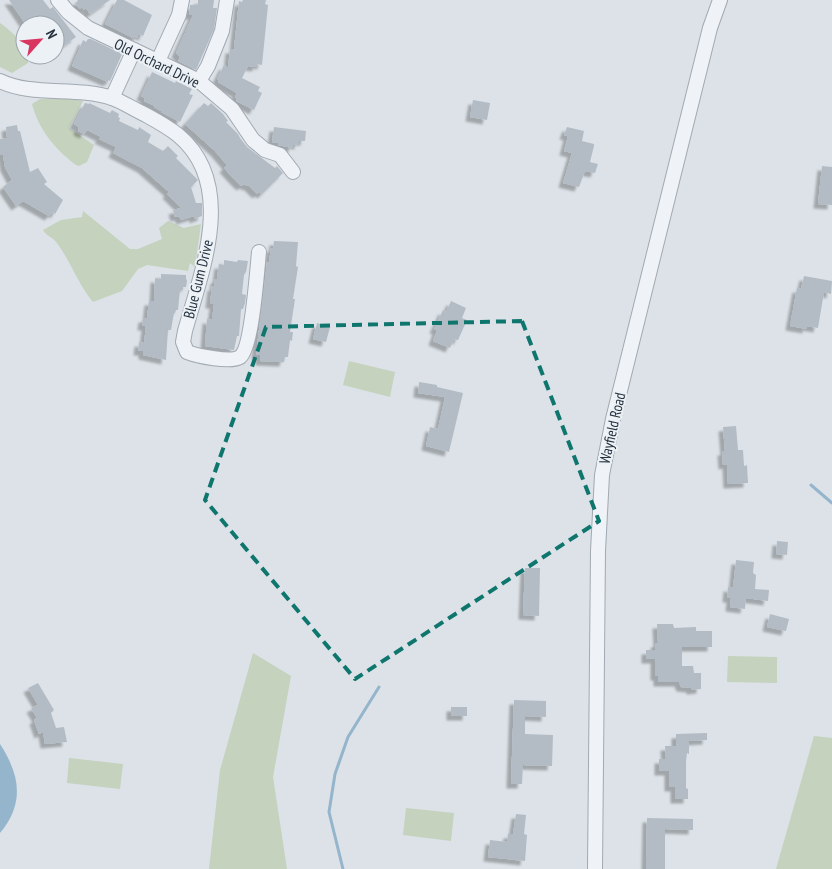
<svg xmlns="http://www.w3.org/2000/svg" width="832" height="869" font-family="'PT Sans Narrow',sans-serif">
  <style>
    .green { fill: #c5d2bd }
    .water { fill: #94b5cb }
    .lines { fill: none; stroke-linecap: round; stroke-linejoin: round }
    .stream { stroke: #94b5cb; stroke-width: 3 }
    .building { fill: #b3bcc5; filter: url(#shadow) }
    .minor-casing { stroke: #a1a9b2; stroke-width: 16 }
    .minor { stroke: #eff2f6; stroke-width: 14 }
    .marked { fill: none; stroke: #0f766e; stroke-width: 4; stroke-dasharray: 10 6; stroke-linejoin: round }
    .labels { text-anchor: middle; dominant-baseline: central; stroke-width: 4; stroke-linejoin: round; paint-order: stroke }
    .street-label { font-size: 15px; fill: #25313f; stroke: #ecf1f5 }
  </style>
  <defs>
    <filter id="shadow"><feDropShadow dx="-4.5" dy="4.5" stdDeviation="1" flood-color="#0004"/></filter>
  </defs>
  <rect width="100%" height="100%" fill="#dce2e8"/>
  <!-- green -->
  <g class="green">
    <path d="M0 23C10 30 25 42 25 55H27L28 63 12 73 0 67Z"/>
    <path d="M40 99C53 99 70 98 83 101L69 128 94 145 87 162 79 166 76 165C55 149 39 130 32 104Z"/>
    <path d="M83 211 130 249H138L162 239 159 228 168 221 184 228 201 224 195 267 190 263 188 271 147 265 138 269 122 291 93 302C78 284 71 262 57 243 53 237 46 236 43 230L61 220 82 217Z"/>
    <path d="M349 361 395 372 390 397 343 385Z"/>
    <path d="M253 653 291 676 273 777 287 869H209L220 770Z"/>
    <path d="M728 656 777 657V683L727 682Z"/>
    <path d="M814 736 832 738V869H776Z"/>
    <path d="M69 758 123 764 120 789 67 783Z"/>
    <path d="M406 808 454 813 451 841 403 835Z"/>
  </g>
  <!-- water -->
  <path class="water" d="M0 744C20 775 25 803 0 833Z"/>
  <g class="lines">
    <!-- stream -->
    <g class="stream">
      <path d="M811 485 832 503"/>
      <path d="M343 869 329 812 335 774 348 737 379 687"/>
    </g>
  </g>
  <!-- building -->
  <g class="building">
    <path d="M9 0H43L50 9 53 7 76 37 55 52V25H26Z"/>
    <path d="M77 0H110L90 14 86 8 84 10 82 7 80 9 75 3 78 1Z"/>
    <path d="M117 0H124L152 15 143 36 138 34 137 38 134 36 133 38 105 24Z"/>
    <path d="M198 0H214L213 8H217L214 29 196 70 178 61 180 57 176 53 193 15H189L190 5H198Z"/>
    <path d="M243 0H266L265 4 268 5 262 65 257 64V67L248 66 242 78 260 87 258 91 262 93 254 110 236 101 237 99 235 97 237 93 218 82 219 80 217 79 224 65 228 68 230 49H234L239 1 242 2Z"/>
    <path d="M88 39H91L122 54 110 81 108 80V82L72 66 83 40 86 42Z"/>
    <path d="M152 72 175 83 176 81 192 89 189 94 193 95 180 122 161 112V111L154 107 155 106 144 101 145 98 141 96Z"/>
    <path d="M473 100 490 103 487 120 470 117Z"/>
    <path d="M85 103 89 104V103L110 113 112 110 119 114 118 117 120 118 119 121 138 130 139 127 151 135 148 142 163 151 168 146 178 156 176 158 198 180 191 187 196 203H202V216L194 219V216L181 220 179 216 175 217 173 210 181 208 167 194 169 192 142 168 113 153 116 147 99 139 101 137 87 130 84 134 78 131 79 127 74 124Z"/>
    <path d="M204 103 208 106 211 103 223 114 228 121 226 122 238 134 240 138 247 147 275 168 277 166 283 173 262 194 259 192 257 194 248 185 247 186 244 184 241 186 234 179 224 168 227 165 215 151 185 124Z"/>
    <path d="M17 125 18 131H20L30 172 38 168 47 182 44 184 63 200 55 214 53 212 49 216 23 201 16 206 3 187 12 180 5 167 3 155H0V139L7 138 6 127Z"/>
    <path d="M274 127 306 131 305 141H299V145L293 144V148L278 145V143L272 142Z"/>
    <path d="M567 127 584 131 582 141 594 144V146L590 162 598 164 595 173 585 171 579 187 563 183 572 153 564 151 568 136 564 135Z"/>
    <path d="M822 166 832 167V205L818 204Z"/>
    <path d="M274 241 298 242 296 266 298 267 293 299H295L290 332H293L292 341 290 340 288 357H285L284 362 260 361V355H256L267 262 269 263 271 248H273Z"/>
    <path d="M224 260 237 262 238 260 248 261 246 272 244 275 242 294 246 295 245 303 243 309H241L239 336H237L234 350 205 346 207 319 212 320 214 304H210L212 286 214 287 215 279H217L219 264 224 265Z"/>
    <path d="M161 274 186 275V279L187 280 186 287H183V290H180L178 310H176L175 313H174L171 330H168L166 360 143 355V351H138L139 342 144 343 146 326H142L143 318H147L149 301H154L155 278 161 279Z"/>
    <path d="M804 276 832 281 831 294 824 292 818 328 807 326V329L790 326 797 288 801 289Z"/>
    <path d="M451 301 466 308 462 318 467 320 458 340 454 339 450 348 433 341 437 330 434 329 443 310 446 312Z"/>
    <path d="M317 323 330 327 326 342 313 339Z"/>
    <path d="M419 382 437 385V387L463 393 449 452 426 446 430 427 438 429 445 397 418 393Z"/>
    <path d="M736 426 738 450H743L744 466 747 465 748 483 728 484 727 464 723 465 722 451H725L723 427Z"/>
    <path d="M777 541 788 542 787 555 776 554Z"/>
    <path d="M736 560 754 562 753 573 756 575 755 589 769 590 768 601 746 598 745 609 730 607 731 598H727L728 587 733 588Z"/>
    <path d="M525 568H540L539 616 523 615Z"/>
    <path d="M770 614 789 619 786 631 767 627Z"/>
    <path d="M657 624H673L674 628 696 627V631H712V647H682V666H693L694 673H701V689L691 690V688L681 687 679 682H658V676H655V659H646V650H656L655 643H658Z"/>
    <path d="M38 683 54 710 51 713 56 728 64 727 67 742 45 744 43 732 39 734 34 720 37 718 31 708 38 705 28 688Z"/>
    <path d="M514 700 546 701V717L525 716V734L553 735 552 766 523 765 522 784H511Z"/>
    <rect x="451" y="707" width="16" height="9"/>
    <path d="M707 733V740L689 741V754L687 753 686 761V788L688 789V799H675V787H669V771H659V759H666L665 746H676V734Z"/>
    <path d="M516 814 526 815 524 834 527 835 525 861 488 857 490 840 507 842 508 834H513Z"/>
    <path d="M647 818 693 819V830L665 829V869H646Z"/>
  </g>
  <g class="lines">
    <defs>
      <g id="minor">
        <path d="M58 0 68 12 88 28 199 81 232 109 253 140 265 150 280 155 293 172"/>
        <path d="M158 61 179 15 182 0"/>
        <path d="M0 81C33 97 76 86 112 98 123 102 135 110 146 115 157 121 168 127 178 135 237 184 202 270 185 331L183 342 187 352C197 356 231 363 240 357 252 348 257 271 259 252"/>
        <path d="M199 81 208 66 222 31 227 0"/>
        <path d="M112 98 134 50"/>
        <path d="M595 869 598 551 602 475 613 419 710 28 720 0"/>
      </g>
    </defs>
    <!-- minor casing -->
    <use href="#minor" class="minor-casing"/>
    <!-- minor -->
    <use href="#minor" class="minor"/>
  </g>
  <!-- marked area -->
  <path class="marked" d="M522 321 599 521 355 679 205 500 266 327Z"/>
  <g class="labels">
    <!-- street labels -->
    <g class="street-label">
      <text transform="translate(157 63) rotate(26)">Old Orchard Drive</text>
      <text transform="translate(198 279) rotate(-76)">Blue Gum Drive</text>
      <text transform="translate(612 428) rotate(-77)">Wayfield Road</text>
    </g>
  </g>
  <!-- north arrow -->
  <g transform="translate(40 40) rotate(63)"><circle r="24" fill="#ecf1f5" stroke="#9ca4ac"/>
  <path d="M0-4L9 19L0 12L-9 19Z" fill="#d83661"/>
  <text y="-8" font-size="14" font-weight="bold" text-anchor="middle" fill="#25313f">N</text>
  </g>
</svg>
